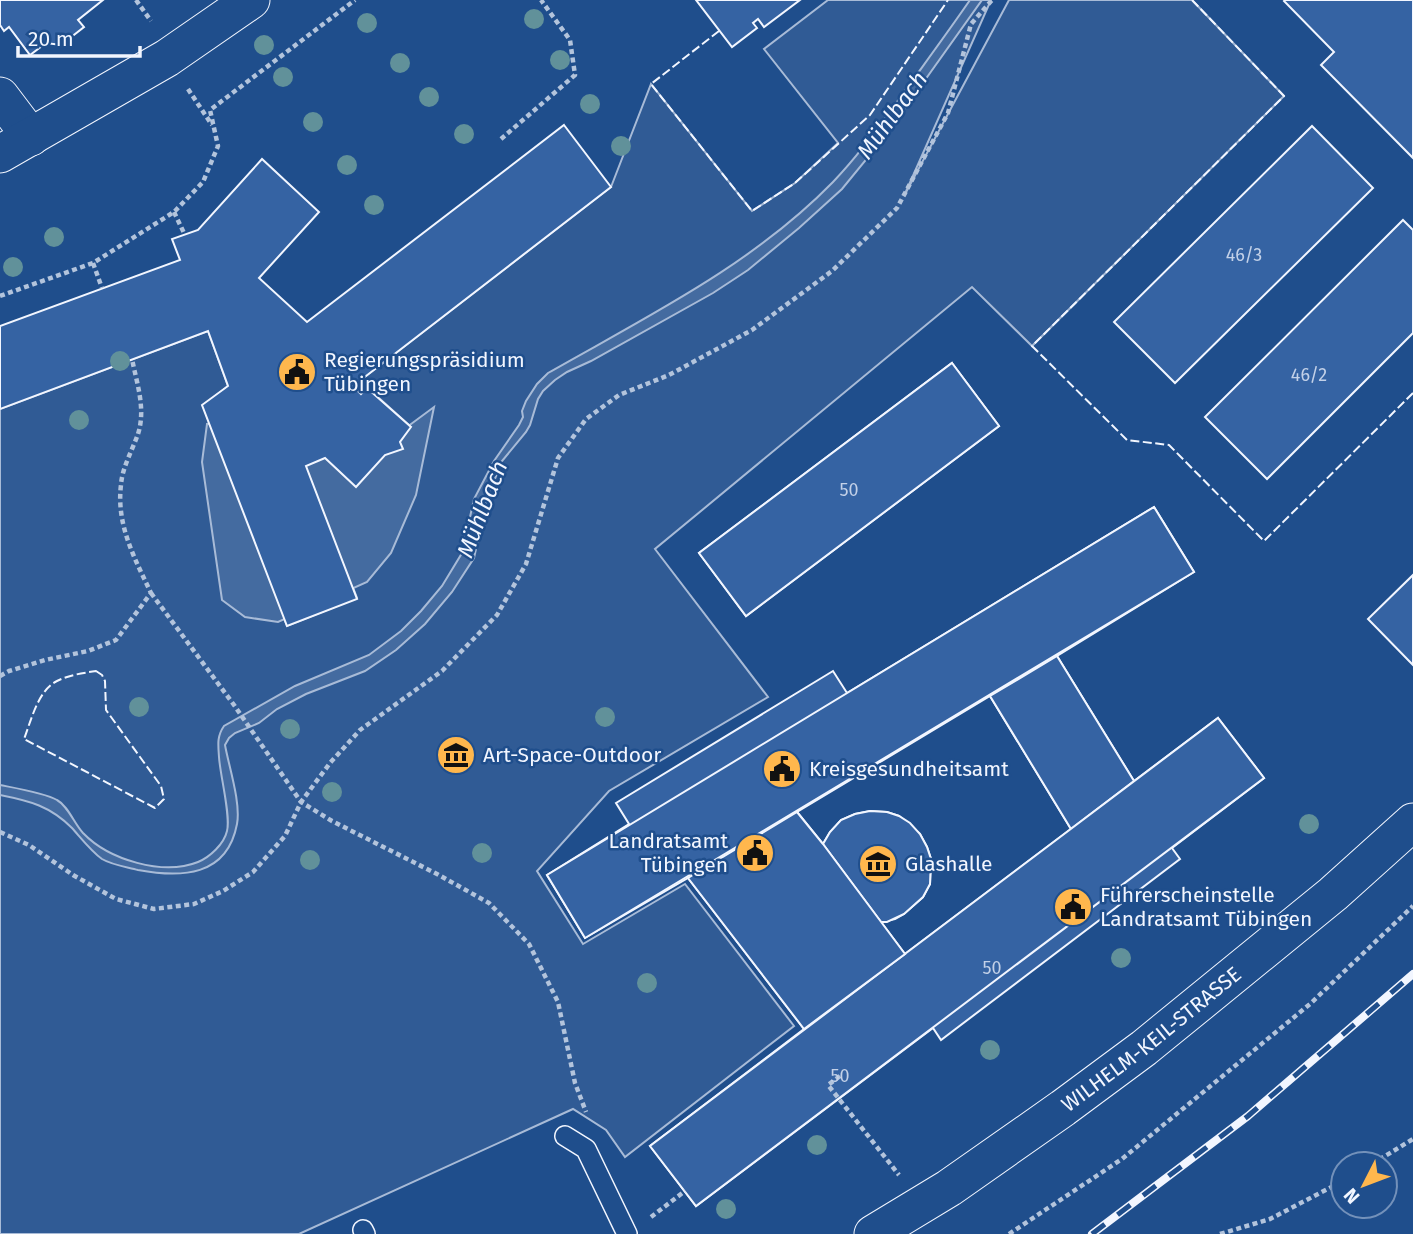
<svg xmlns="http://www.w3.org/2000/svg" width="1413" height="1234" font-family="'Fira Sans',sans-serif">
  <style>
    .green { fill: #305b95; stroke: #a8bbd7; stroke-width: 2 }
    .water { fill: #446ba0; stroke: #a8bbd7; stroke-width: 2 }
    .building { fill: #3563a3; stroke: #f2f6ff; stroke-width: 2; fill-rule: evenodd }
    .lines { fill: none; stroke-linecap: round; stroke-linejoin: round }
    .service-casing { stroke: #f2f6ff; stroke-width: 22 }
    .minor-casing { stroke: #f2f6ff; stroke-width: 39 }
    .path { stroke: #b3c4dc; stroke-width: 4.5; stroke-dasharray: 5 3.5; stroke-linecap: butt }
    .service { stroke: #1f4e8c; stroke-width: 19 }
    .minor { stroke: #1f4e8c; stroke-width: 37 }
    .rail-casing { stroke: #f2f6ff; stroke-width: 8 }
    .rail { stroke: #1f4e8c; stroke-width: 5; stroke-dasharray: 16; stroke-linecap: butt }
    .fence { stroke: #f2f6ff; stroke-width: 2; stroke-dasharray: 9 3.5; stroke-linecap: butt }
    .tree { fill: #61919a }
    .labels { text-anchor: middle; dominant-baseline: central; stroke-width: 5; stroke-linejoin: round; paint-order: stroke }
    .number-label { font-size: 18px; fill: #c3d1e8 }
    .poi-label { font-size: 21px; fill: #f2f6ff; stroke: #1f4e8c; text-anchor: start }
    .street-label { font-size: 21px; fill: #f2f6ff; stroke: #1f4e8c }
    .water-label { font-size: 23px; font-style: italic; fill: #f2f6ff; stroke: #1f4e8c }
  </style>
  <rect width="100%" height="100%" fill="#1f4e8c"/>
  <!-- green -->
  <path class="green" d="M828 0H991L904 196 1009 0H1192L1284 96 1032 346 972 287 655 549 768 697 609 791 537 871 583 944 685 884 794 1026 625 1157 606 1130 573 1109 299 1234H0V409L208 331 228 386 203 406 287 626 357 598 306 466 411 427 368 388 361 394 353 386 611 187 651 84 752 211 795 183 838 143 764 49Z"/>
  <!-- water -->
  <g class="water">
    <path d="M970 0H982L883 139 842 189 799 228 748 270 713 293 591 361 567 372 555 380 543 391 538 399 530 425 526 432 502 461 487 499 474 558 452 592 425 624 396 650 365 671 306 694 277 709 259 723 235 733 229 738 225 745C229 767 241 803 237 824 227 877 181 878 138 870 127 867 112 865 102 859 91 851 81 838 72 828 50 806 30 801 0 795V785C15 788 45 793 57 800 68 806 74 823 83 833 109 860 163 876 198 862 210 857 224 844 227 831 231 816 220 775 219 757 218 744 217 736 224 726L295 686 369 655 401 631 421 611 442 586 462 553 474 499 494 461 519 425 523 417 522 411 526 401 537 384 548 373C648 316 752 265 833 182 859 155 880 125 902 95 925 63 948 32 970 0Z"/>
    <path d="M434 407 416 495 391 553 367 582 278 622 245 617 222 600 202 462 207 424 313 413 407 427Z"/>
  </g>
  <!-- building -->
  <g class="building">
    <path d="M0 0H103L78 20 84 27 61 45 46 43 30 55 9 27 4 31 0 25Z"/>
    <path d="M696 0H800L764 27 758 19 753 23 757 28 732 47Z"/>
    <path d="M1285 0H1413V158L1321 65 1334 52 1284 1Z"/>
    <path d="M564 125 611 187 353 386 361 394 367 388 411 427 400 442 403 449 385 455 356 487 325 458 306 466 357 599 287 626 202 405 228 386 208 331 0 409V326L180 260 172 239 198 230 262 159 319 212 259 278 307 322Z"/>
    <path d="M1312 126 1373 188 1175 383 1114 322Z"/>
    <path d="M1403 220 1413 230V333L1267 479 1205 417Z"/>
    <path d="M952 363 999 426 746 616 699 553Z"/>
    <path d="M952 363 999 426 746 616 699 553Z"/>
    <path d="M1154 507 1194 572 1057 656 1134 781 1218 718 1264 778 1172 848 1180 859 941 1040 933 1028 696 1206 650 1146 804 1029 688 878 585 938 547 875 629 824 616 803 833 671 847 693ZM990 696 1071 829 905 954 881 922 895 919 904 914 923 897 930 884 931 859 927 847 920 834 899 816 887 812 870 811 855 814 841 820 830 832 823 844 797 812Z"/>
    <path d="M1154 507 1194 572 585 938 547 875Z"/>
    <path d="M1413 575V665L1368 619Z"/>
    <path d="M1057 656 1134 781 1071 829 990 696Z"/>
    <path d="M1218 718 1264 778 696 1206 650 1146Z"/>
    <path d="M870 811 887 812 899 816 910 823 920 834 927 847 931 859 930 884 923 897 904 914 887 922H881L823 844 830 832 841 820 855 814Z"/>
    <path d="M797 812 823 844 905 954 804 1029 688 878Z"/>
  </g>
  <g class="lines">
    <defs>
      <g id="service">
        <path d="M565 1136 586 1149 627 1234"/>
        <path d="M363 1230 365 1234"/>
      </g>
      <g id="minor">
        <path d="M0 96 31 137"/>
        <path d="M0 154 167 58 251 0"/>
        <path id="s1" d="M873 1234 949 1188 1063 1108 1144 1048 1333 894 1413 822"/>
      </g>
    </defs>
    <!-- service casing -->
    <use href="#service" class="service-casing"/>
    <!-- minor casing -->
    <use href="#minor" class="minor-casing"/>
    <!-- path -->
    <g class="path">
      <path d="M136 0 151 21"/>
      <path d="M188 89 212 125"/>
      <path d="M501 139 575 75 570 40 541 0"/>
      <path d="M174 212 184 233"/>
      <path d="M93 263 102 288"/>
      <path d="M0 296 93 263 174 212 203 182 218 146 210 110 355 0"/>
      <path d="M151 593 234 705 301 802 332 821 437 874 489 903 529 944 558 1002 575 1083 586 1112"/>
      <path d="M0 676 9 671 45 660 88 651 116 640 151 593C135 559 116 525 121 485 122 468 132 451 138 434 146 409 137 384 132 359"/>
      <path d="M0 832 29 845 73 875 116 899 154 909 194 904 223 891 253 872 285 836 301 802 330 763 360 730 442 671 497 615 526 564 558 458 586 419 619 395 669 375 752 330 832 271 897 208 948 113 971 24 992 0"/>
      <path d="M840 1076 828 1085 899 1175"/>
      <path d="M1372 1164 1413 1139"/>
      <path d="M651 1217 685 1191"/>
      <path d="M1009 1234 1122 1159 1310 1004 1413 906"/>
      <path d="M1220 1234 1270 1219 1343 1181"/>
    </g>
    <!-- service -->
    <use href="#service" class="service"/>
    <!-- minor -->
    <use href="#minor" class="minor"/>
    <defs>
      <path id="rail" d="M1092 1234 1248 1116 1413 974"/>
    </defs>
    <!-- rail casing -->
    <use href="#rail" class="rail-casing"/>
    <!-- rail -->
    <use href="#rail" class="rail"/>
    <!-- fence -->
    <g class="fence">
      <path d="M1192 0 1284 96 1032 346 1127 440 1169 445 1264 541 1413 393"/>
      <path d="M719 31 651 84 752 211 795 183 870 115 948 0"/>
      <path d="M96 671 102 675 105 681 106 710 161 786 164 799 155 808 24 739C31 721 38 690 57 681 69 675 83 673 96 671Z"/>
    </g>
  </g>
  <!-- trees -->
  <g class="tree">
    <circle cx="534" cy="19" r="10"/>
    <circle cx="367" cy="23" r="10"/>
    <circle cx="264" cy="45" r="10"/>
    <circle cx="560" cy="60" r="10"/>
    <circle cx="400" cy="63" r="10"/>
    <circle cx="283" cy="77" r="10"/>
    <circle cx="429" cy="97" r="10"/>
    <circle cx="590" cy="104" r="10"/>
    <circle cx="313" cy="122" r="10"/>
    <circle cx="464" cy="134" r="10"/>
    <circle cx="621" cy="146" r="10"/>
    <circle cx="347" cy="165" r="10"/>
    <circle cx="374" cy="205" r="10"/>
    <circle cx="54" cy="237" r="10"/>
    <circle cx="13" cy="267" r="10"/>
    <circle cx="120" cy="361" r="10"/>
    <circle cx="79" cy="420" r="10"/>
    <circle cx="139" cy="707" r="10"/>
    <circle cx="605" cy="717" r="10"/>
    <circle cx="290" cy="729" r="10"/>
    <circle cx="332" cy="792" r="10"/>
    <circle cx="1309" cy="824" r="10"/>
    <circle cx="482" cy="853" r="10"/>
    <circle cx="310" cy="860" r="10"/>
    <circle cx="1121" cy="958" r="10"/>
    <circle cx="647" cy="983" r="10"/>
    <circle cx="990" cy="1050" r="10"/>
    <circle cx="817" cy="1145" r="10"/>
    <circle cx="726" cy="1209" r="10"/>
  </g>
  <!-- icons -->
  <defs>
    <symbol id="civic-disc" viewBox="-11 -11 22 22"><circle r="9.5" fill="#ffb74d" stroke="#1f4e8c"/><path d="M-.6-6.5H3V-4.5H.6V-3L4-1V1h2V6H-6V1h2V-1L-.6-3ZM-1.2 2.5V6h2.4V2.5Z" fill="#111"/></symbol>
    <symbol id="museum-disc" viewBox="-11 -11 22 22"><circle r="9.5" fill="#ffb74d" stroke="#1f4e8c"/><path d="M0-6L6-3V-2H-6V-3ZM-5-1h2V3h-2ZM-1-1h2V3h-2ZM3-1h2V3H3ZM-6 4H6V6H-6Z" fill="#111"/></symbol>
  </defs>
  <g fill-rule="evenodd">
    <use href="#civic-disc" x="275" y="350" width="44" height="44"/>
    <use href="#museum-disc" x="434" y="733" width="44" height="44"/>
    <use href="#civic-disc" x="760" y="747" width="44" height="44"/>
    <use href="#civic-disc" x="733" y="831" width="44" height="44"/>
    <use href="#museum-disc" x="856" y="842" width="44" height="44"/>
    <use href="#civic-disc" x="1051" y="885" width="44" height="44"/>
  </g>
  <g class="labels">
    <!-- number labels -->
    <g class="number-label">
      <text x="1244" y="255">46/3</text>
      <text x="1309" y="375">46/2</text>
      <text x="849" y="490">50</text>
      <text x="992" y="968">50</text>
      <text x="840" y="1076">50</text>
    </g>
    <!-- poi labels -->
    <g class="poi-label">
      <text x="324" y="360">Regierungspräsidium<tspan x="324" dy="24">Tübingen</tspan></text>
      <text x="483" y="755">Art-Space-Outdoor</text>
      <text x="809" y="769">Kreisgesundheitsamt</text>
      <text x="728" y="841" text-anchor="end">Landratsamt<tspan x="728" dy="24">Tübingen</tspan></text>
      <text x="905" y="864">Glashalle</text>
      <text x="1100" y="895">Führerscheinstelle<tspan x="1100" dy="24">Landratsamt Tübingen</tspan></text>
    </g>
    <!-- street labels -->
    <g class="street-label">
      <text stroke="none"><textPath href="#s1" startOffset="340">WILHELM-KEIL-STRASSE</textPath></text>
    </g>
    <!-- water labels -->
    <g class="water-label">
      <text transform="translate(892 115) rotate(-54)">Mühlbach</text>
      <text transform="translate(482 509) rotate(-69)">Mühlbach</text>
    </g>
  </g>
  <!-- north arrow -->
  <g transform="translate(1364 1185) rotate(228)"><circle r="33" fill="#1f4e8c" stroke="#7391ba" stroke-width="2"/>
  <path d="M0-5L12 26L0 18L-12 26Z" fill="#ffb74d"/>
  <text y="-10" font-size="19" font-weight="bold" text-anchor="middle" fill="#f2f6ff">N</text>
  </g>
  <!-- scale -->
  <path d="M18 46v10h122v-10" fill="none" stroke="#f2f6ff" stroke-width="3.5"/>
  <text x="28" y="46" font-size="21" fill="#f2f6ff" stroke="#1f4e8c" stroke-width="5" paint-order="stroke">20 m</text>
</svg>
